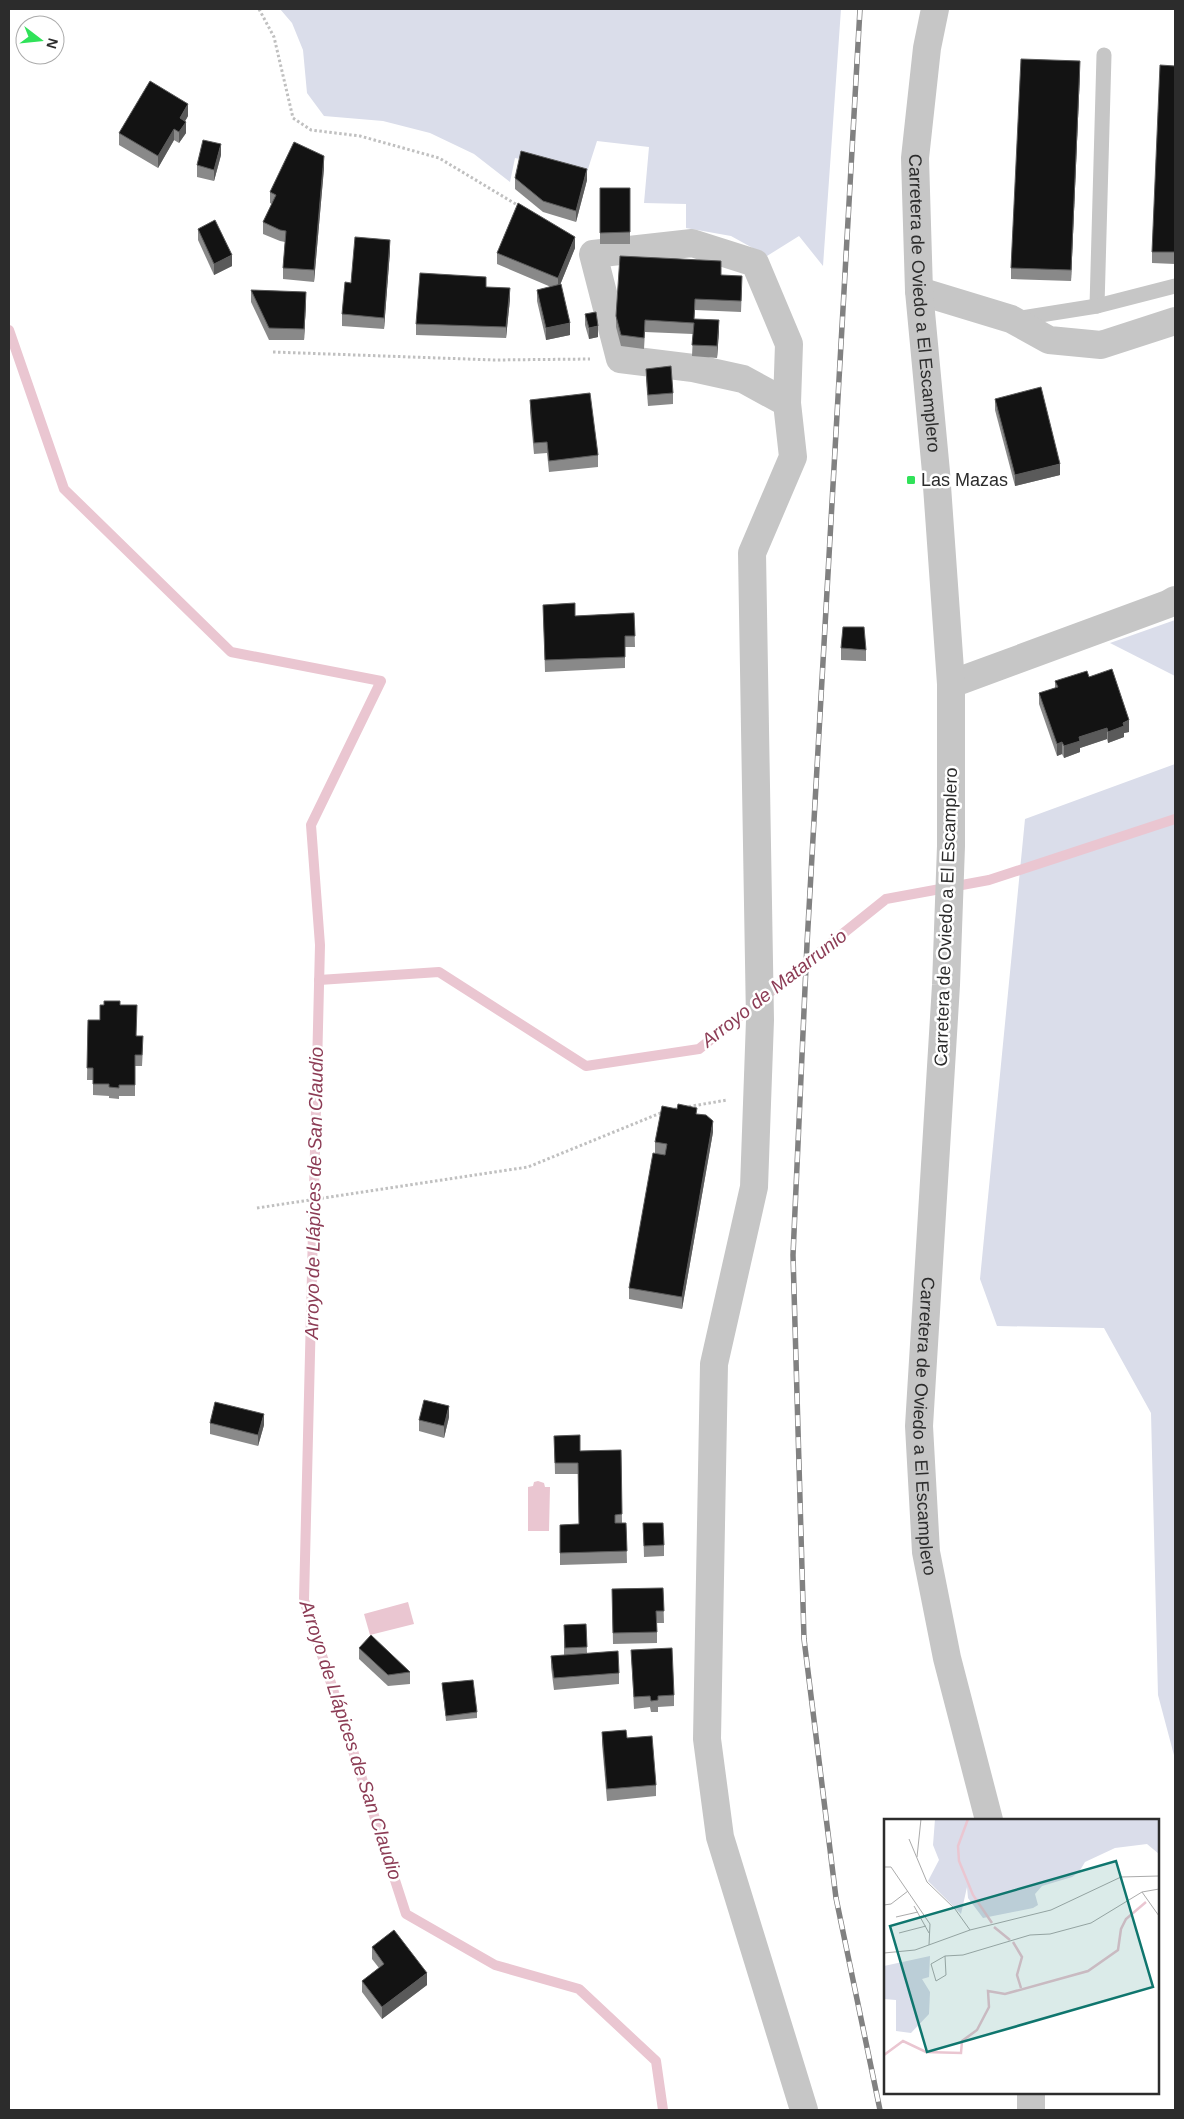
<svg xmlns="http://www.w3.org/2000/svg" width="1184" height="2119" font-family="Helvetica,sans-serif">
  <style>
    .green { fill: #daddea }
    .water { fill: #eac6d1 }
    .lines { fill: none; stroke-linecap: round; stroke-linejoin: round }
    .stream { stroke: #eac6d1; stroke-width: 10 }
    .path { stroke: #c0c0c0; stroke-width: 3; stroke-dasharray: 2.5 2.5; stroke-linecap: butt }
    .service { stroke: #c6c6c6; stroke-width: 15 }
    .minor { stroke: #c6c6c6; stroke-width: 28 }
    .tertiary { stroke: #c6c6c6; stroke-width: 28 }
    .rail-casing { stroke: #818181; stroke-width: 5.5 }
    .rail { stroke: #fff; stroke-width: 4; stroke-dasharray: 11; stroke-linecap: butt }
    .wall { fill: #898989 }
    .shaded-wall { fill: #5a5a5a }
    .building { fill: #131313; stroke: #5a5a5a }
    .poi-dot { fill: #30e259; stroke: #fff; stroke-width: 2 }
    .labels { text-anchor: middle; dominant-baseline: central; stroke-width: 5; stroke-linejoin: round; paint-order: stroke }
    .street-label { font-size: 18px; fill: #2c2c2c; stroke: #fff }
    .poi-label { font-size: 18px; fill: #2c2c2c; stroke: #fff; text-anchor: start }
    .water-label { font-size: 19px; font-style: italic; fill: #8c3c55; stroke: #fff }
    .inset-river { fill: none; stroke: #eac6d1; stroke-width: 2.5 }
    .inset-road { fill: none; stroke: #ababab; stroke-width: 1 }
    .view { fill: #0f766e; fill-opacity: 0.15; stroke: #0f766e; stroke-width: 2.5 }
    .inset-edge { fill: none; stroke: #2c2c2c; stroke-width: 2.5 }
  </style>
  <rect width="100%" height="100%" fill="#fff"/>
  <!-- green -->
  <g class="green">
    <path d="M280 9H841L823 266 799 236 767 256 731 236 686 228V204L644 203 649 147 597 141 587 172 515 158 510 182 474 154 430 133 383 121 324 116 307 93 303 50 292 23Z"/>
    <path d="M1175 620V676L1110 643Z"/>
    <path d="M1175 764V1759L1158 1695 1151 1413 1104 1328 997 1326 980 1279 1025 819Z"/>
  </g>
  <!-- water -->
  <g class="water">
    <path d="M538 1481 544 1483 545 1487H550L549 1531H528V1487L533 1486 534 1482Z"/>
    <path d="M408 1602 414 1624 370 1635 364 1614Z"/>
  </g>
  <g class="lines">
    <!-- stream -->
    <g class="stream">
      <path d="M9 330 64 489 231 652 381 681 311 825 320 945 304 1600 406 1914 495 1965 579 1989 656 2061 663 2110"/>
      <path d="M319 980 439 972 586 1066 699 1049 886 899 989 880 1175 819"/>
    </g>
    <!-- path -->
    <g class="path">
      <path d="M259 9 274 37 293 118 311 130 360 136 439 158 519 206"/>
      <path d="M273 352 494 360 590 359"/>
      <path d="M669 1110 727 1100"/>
      <path d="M257 1208 528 1167 663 1112"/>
    </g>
    <!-- service -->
    <g class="service">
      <path d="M1097 306 1104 55"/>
      <path d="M1015 319 1097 306 1175 286"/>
    </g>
    <!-- minor -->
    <g class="minor">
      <path d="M919 291 1011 319 1049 340 1101 345 1175 321"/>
      <path d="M787 403 789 344 755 263 692 243 593 254 620 359 693 368 743 379 787 403 793 457 752 553 760 1020 754 1187 714 1364 707 1739 720 1837 804 2110"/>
      <path d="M951 684 1168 604 1175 600"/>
    </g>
    <!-- tertiary -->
    <g class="tertiary">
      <path id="s1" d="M935 9 927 48 915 158 919 291 936 472 951 684V846L946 985 919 1426 926 1552 947 1658 989 1820"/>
      <path d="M1031 2110V2093"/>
    </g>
    <defs>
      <path id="rail" d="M860 9 807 944 793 1255 804 1639 836 1898 880 2110"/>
    </defs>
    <!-- rail casing -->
    <use href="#rail" class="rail-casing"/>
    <!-- rail -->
    <use href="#rail" class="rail"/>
  </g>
  <!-- wall -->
  <g class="wall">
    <path d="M1175 66V264L1152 263V252Z"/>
    <path d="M1080 72 1071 281 1011 279V268Z"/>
    <path d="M188 116 185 121 186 133 179 143 174 140 158 168 119 145V133Z"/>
    <path d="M221 155 214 181 197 177V165Z"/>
    <path d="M324 168 314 282 283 279V268L285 242 280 241 263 234V222L272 204 270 203V192Z"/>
    <path d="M515 178 587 180 576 222 543 212 515 189Z"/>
    <rect x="600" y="188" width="30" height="56"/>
    <path d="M198 229 232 266 214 275 198 240Z"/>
    <path d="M575 248 560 285 570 335 546 340 537 301V290L551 287 497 264V253Z"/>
    <path d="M390 251 384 329 342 326V314Z"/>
    <path d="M721 275 742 287 741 312 695 310 694 319 719 331 717 358 692 356 693 334 645 332 644 349 621 346 616 327V316Z"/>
    <path d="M486 287 510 299 506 338 416 335V324Z"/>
    <path d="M251 290 306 303 304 340H269L251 302Z"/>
    <path d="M585 314 598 337 589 339 585 325Z"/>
    <path d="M646 369 673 393V404L648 406 646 380Z"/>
    <path d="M995 399 1060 475 1015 486 995 410Z"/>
    <path d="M530 400 598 455V467L549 472 547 453 534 454 530 412Z"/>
    <path d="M543 605 575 616 634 613 635 647H625V668L545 672Z"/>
    <path d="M841 648 866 650V661L841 660Z"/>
    <path d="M1089 677 1129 732 1124 733V737L1108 743 1107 739 1080 748V752L1064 758 1062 754 1057 756 1039 704V693L1055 688V681Z"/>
    <path d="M120 1005 143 1047 142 1066H135V1096H119V1099L109 1098V1096L93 1095V1080H87L88 1020H100Z"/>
    <path d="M697 1114 713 1132 682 1309 629 1299V1288L655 1153V1142Z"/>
    <path d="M449 1417 444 1438 419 1431V1420Z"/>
    <path d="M210 1423 264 1425 258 1446 210 1434Z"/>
    <path d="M554 1436 580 1451 621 1450 622 1523H626L627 1563 560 1565V1525L579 1524 578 1474H555Z"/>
    <path d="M643 1523 664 1545V1556L644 1557Z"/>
    <path d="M663 1588 664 1623H657V1643L613 1644 612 1589Z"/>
    <path d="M586 1624 587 1653 619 1673V1684L554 1690 551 1667V1656L564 1655V1625Z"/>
    <path d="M359 1648 410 1672V1684L388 1686 359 1659Z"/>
    <path d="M631 1650 674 1695V1706L658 1707V1712H651L650 1707 634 1709Z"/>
    <path d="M442 1683 477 1712V1718L446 1721Z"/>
    <path d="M602 1732 627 1738 656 1785V1796L607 1801 602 1744Z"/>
    <path d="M372 1947 427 1985 382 2019 362 1992V1981L379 1968 372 1959Z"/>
  </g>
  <!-- shaded-wall -->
  <g class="shaded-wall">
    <path d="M1080 61V72L1071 281V270Z"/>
    <path d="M188 104V116L180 130V118Z"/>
    <path d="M186 122V133L179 143V132Z"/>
    <path d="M174 129V140L158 168V156Z"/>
    <path d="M221 144V155L214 181V170Z"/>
    <path d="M324 156V168L314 282V270Z"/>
    <path d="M587 169V180L576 222V211Z"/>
    <path d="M575 237V248L558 290V278Z"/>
    <path d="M390 240V251L384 329V318Z"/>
    <path d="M232 255V266L214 275V264Z"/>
    <path d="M510 288V299L506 338V327Z"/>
    <path d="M306 292V303L304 340V329Z"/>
    <path d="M719 320V331L717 358V346Z"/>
    <path d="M570 323V335L546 340V328Z"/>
    <path d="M598 326V337L589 339V328Z"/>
    <path d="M1060 464V475L1015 486V475Z"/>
    <path d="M1129 720V732L1124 733V737L1108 743V732L1123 723Z"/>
    <path d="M1107 728V739L1080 748V752L1064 758V746L1079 737Z"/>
    <path d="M1062 742V754L1057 756V744Z"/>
    <path d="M713 1121V1132L682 1309V1297Z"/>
    <path d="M449 1406V1417L444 1438V1426Z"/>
    <path d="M264 1414V1425L258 1446V1435Z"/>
    <path d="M427 1973V1985L382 2019V2007Z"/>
  </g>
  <!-- building -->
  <g class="building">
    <path d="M1021 59 1080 61 1071 270 1011 268Z"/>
    <path d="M1160 65 1175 66V252H1152Z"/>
    <path d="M150 81 188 104 180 118 186 122 179 132 174 129 158 156 119 133Z"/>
    <path d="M203 140 221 144 214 170 197 165Z"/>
    <path d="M294 142 324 156 314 270 283 268 286 231 280 230 263 222 276 195 270 192Z"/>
    <path d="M521 151 587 169 576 211 543 201 515 178Z"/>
    <path d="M600 188H630V232L600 233Z"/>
    <path d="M518 203 575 237 558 278 497 253Z"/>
    <path d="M215 220 232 255 214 264 198 229Z"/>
    <path d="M355 237 390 240 384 318 342 314 345 282 351 283Z"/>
    <path d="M620 256 721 261V275L742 276 741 301 695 299 694 319 719 320 717 346 692 345 694 323 645 320 644 338 621 335 616 316Z"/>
    <path d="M420 273 486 277V287L510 288 506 327 416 324Z"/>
    <path d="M561 284 570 323 546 328 537 290Z"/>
    <path d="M251 290 306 292 304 329 269 328Z"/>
    <path d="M596 312 598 326 589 328 585 314Z"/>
    <path d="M671 366 673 393 648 395 646 369Z"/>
    <path d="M1041 387 1060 464 1015 475 995 399Z"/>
    <path d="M590 393 598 455 549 461 547 442 534 443 530 400Z"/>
    <path d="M575 603V616L634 613 635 636H625V657L545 660 543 605Z"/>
    <path d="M843 627H864L866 650 841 648Z"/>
    <path d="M1112 669 1129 720 1123 723 1124 726 1108 732 1107 728 1079 737 1080 741 1064 746 1062 742 1057 744 1039 693 1058 687 1055 681 1087 671 1089 677Z"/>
    <path d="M104 1001H120V1005H137L136 1036H143L142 1055H135V1085H119V1088L109 1087V1084H93V1068H87L88 1020H100V1005H104Z"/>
    <path d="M678 1104 697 1108 696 1114 706 1115 713 1121 682 1297 629 1288 653 1153 665 1155 667 1144 655 1142 662 1106 677 1109Z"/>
    <path d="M424 1400 449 1406 444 1426 419 1420Z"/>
    <path d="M215 1402 264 1414 258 1435 210 1423Z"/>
    <path d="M580 1435V1451L621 1450 622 1514 615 1515V1523H626L627 1551 560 1553V1525L579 1524 578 1463H555L554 1436Z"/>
    <path d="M643 1523H663L664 1545 644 1546Z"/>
    <path d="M663 1588 664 1611H656L657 1632 613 1633 612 1589Z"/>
    <path d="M586 1624 587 1647 565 1648 564 1625Z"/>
    <path d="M371 1635 410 1672 388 1675 359 1648Z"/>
    <path d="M672 1648 674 1695 658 1696V1700L651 1701 650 1696 634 1697 631 1650Z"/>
    <path d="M618 1651 619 1673 554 1678 551 1656Z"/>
    <path d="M473 1680 477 1712 446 1716 442 1683Z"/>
    <path d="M626 1730 627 1738 652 1736 656 1785 607 1789 602 1732Z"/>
    <path d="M394 1930 427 1973 382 2007 362 1981 384 1964 372 1947Z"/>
  </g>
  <!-- markers -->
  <rect class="poi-dot" x="906" y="475" width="10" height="10" rx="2.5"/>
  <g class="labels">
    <!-- street labels -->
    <g class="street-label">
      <text stroke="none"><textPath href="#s1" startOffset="296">Carretera de Oviedo a El Escamplero</textPath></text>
      <text transform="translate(946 917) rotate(-88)">Carretera de Oviedo a El Escamplero</text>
      <text stroke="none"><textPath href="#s1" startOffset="1421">Carretera de Oviedo a El Escamplero</textPath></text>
    </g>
    <!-- poi labels -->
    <g class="poi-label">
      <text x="921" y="480">Las Mazas</text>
    </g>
    <!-- water labels -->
    <g class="water-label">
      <text transform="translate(774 988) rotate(-38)">Arroyo de Matarrunio</text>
      <text transform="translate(314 1193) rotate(-89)">Arroyo de Llápices de San Claudio</text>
      <text transform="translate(351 1740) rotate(72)">Arroyo de Llápices de San Claudio</text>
    </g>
  </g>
  <!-- overview -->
  <g transform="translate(884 1819)">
    <rect width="275" height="275" fill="#fff"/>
    <path d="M51 0H275V35L263 25 231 29 201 43 195 53 188 58 158 67 151 75 154 86 149 89 99 99 84 79 83 68 77 95 44 62 55 41 49 26ZM46 137 45 158 38 160 46 173 45 195 27 214 12 212V181L0 180V147Z" fill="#daddea"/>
    <path class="inset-river" d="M84 0 74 27 75 42 89 76 108 104M110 108 126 121M129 123 138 138 133 156 137 169M0 236 19 222 42 233 77 234 78 222 93 211 105 188 104 172 121 175 204 152 234 131 237 110 242 100 262 83"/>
    <path class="inset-road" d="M25 20 43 63 71 90 86 111M33 38 37 0M0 48H7L46 105 45 126M258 73 275 97M0 86 7 85 24 72M30 87 45 114M12 98 34 93M15 114 42 107M0 134 31 131 86 111 167 91 237 58 275 57M61 137 47 145 52 162 62 156 61 137 79 136 146 116 166 115 207 104 258 73 275 70"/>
    <path class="view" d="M232 42 269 168 43 233 6 107Z"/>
    <rect width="275" height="275" class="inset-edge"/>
  </g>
  <!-- border -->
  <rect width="1184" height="2119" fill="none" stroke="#2c2c2c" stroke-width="20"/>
  <!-- north arrow -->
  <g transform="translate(40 40) rotate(106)"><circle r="24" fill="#ffffff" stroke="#ababab"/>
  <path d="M0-4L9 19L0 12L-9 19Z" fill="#30e259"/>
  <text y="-8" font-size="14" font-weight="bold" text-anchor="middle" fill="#2c2c2c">N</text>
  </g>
</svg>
